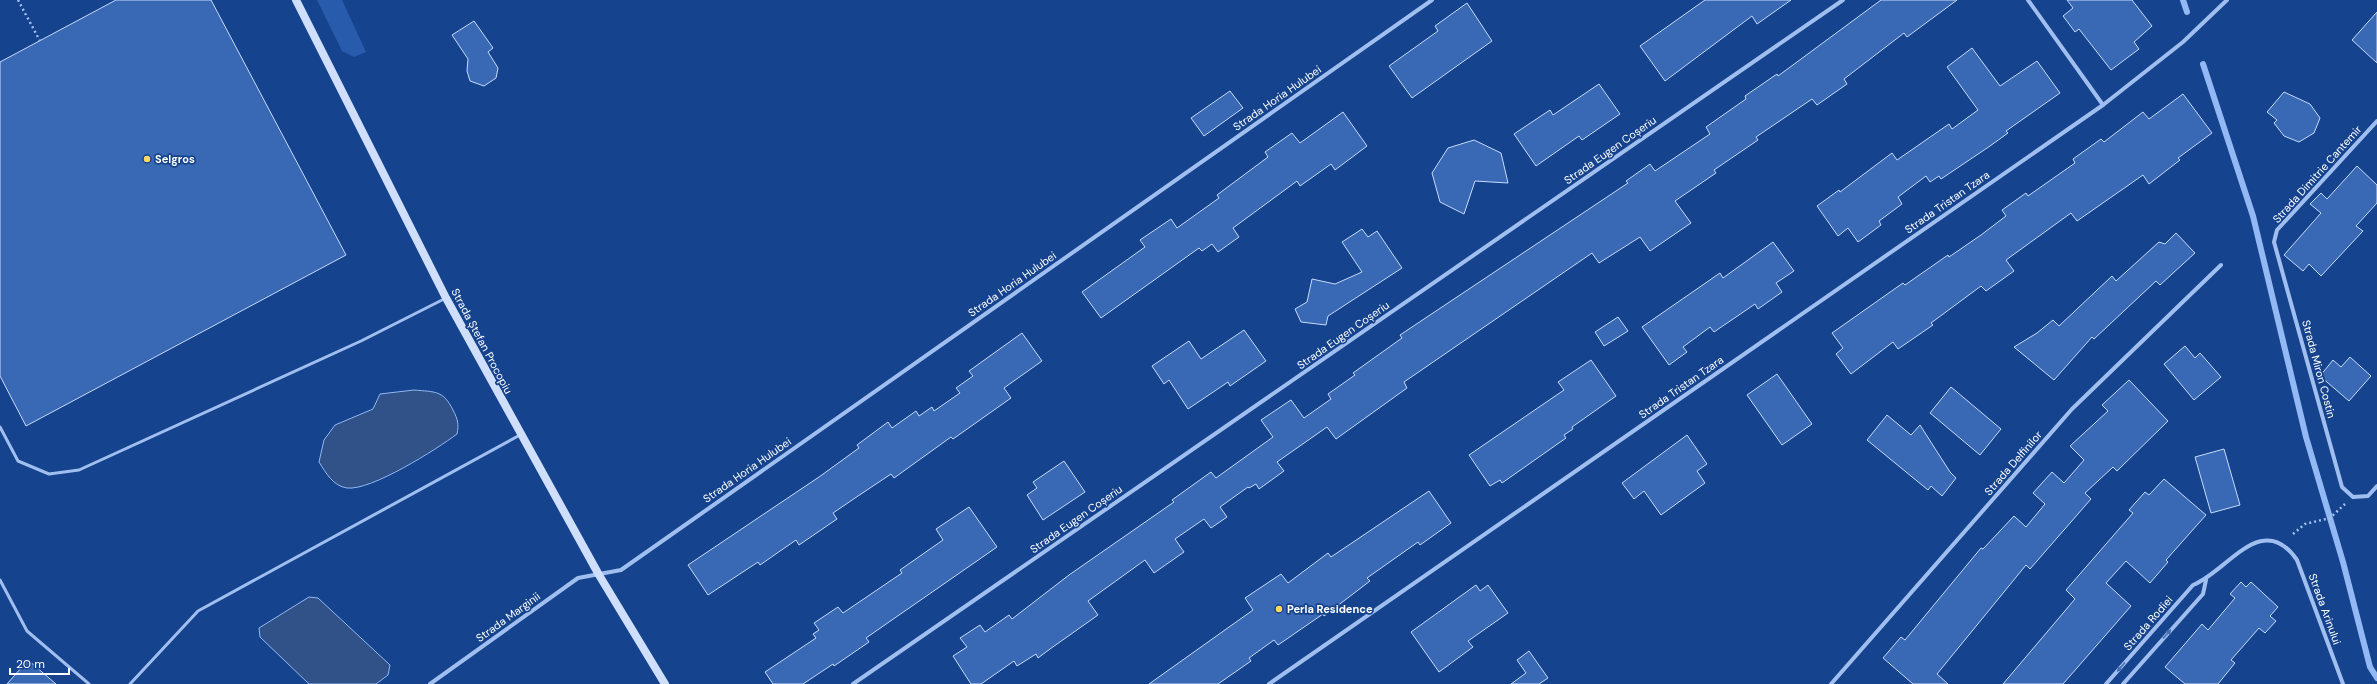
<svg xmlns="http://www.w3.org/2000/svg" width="2377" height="684" font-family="'DM Sans',sans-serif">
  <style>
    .green { fill: #285bac }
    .water { fill: #305289; stroke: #92b9f3 }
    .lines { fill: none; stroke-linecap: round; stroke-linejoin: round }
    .stream { stroke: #92b9f3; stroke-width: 6 }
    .building { fill: #3969b4; stroke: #c6dbfb }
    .path { stroke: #a0bff0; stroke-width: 2.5; stroke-dasharray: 2 3; stroke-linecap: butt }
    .lane { stroke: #a0bff0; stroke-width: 3 }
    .street { stroke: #a0bff0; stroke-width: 4 }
    .secondary { stroke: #cedefb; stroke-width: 8 }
    .oneway { fill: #466eb0 }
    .poi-dot { fill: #ffda5e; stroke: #15438d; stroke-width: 1.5 }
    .labels { text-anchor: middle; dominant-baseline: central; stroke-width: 3.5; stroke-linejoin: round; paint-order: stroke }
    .street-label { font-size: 11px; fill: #fff; stroke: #15438d }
    .poi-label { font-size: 11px; font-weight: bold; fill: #fff; stroke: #15438d; text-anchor: start }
  </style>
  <rect width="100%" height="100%" fill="#15438d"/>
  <!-- green -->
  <path class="green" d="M317 0H342L366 52 354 57 342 51Z"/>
  <!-- water -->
  <g class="water">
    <path d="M414 390C435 392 443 390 453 410 458 420 459 424 457 434 437 449 371 491 347 488 333 486 326 473 319 462L324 440 335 425 373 409 380 394Z"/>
    <path d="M309 597 318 598 390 665 388 675 376 684H309L260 637 259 628Z"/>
  </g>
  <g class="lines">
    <!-- stream -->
    <g class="stream">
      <path d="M2183 0 2187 12"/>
      <path d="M2203 64 2253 216 2306 437 2343 562 2370 667 2377 678"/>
    </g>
  </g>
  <!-- building -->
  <g class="building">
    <path d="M116 0H211L346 255 26 426 0 376V62Z"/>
    <path d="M1705 0H1791L1757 24 1752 16 1665 81 1640 46Z"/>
    <path d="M1881 0H1957L1907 37 1904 33 1844 79 1847 84 1817 105 1812 99 1756 137 1758 140 1714 170 1716 173 1675 201 1691 223 1650 251 1640 237 1599 263 1592 253 1404 382 1407 388 1336 439 1327 427 1277 462 1284 471 1259 489 1256 484 1249 488 1248 487 1220 507 1227 517 1211 528 1204 519 1175 539 1184 552 1154 573 1145 560 1088 601 1098 615 1050 649 1038 658 1036 654 1017 666 1014 661 981 684H971L953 656 967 647 960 638 980 625 985 632 1009 615 1012 619 1069 575 1174 502 1172 500 1211 472 1216 478 1273 437 1261 420 1291 400 1304 418 1331 399 1328 394 1355 375 1353 373 1402 338 1400 335 1628 183 1626 181 1650 164 1655 171 1710 134 1706 127 1746 99 1745 96 1777 74 1778 76Z"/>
    <path d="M2067 0H2132L2152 26 2134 42 2139 49 2111 70 2079 29 2075 32 2063 16 2073 8Z"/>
    <path d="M1467 3 1492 41 1412 98 1389 66 1438 31 1435 26Z"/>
    <path d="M2377 12V63L2352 40Z"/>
    <path d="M474 21 493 48 488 52 498 68 496 78 484 86 470 81 467 71 468 59 452 35Z"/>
    <path d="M1972 48 2000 86 2037 61 2060 93 2006 131 2008 133 1990 146 1941 179 1939 176 1930 182 1926 176 1898 197 1902 204 1879 221 1881 225 1858 242 1848 228 1838 236 1817 206 1839 190 1840 192 1892 153 1897 160 1949 124 1952 129 1978 110 1947 67Z"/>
    <path d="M1599 84 1620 114 1582 140 1579 136 1536 166 1514 134 1550 110 1553 115Z"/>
    <path d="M1230 91 1243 108 1204 136 1191 118Z"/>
    <path d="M2284 92 2310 104 2320 118 2314 133 2299 142 2284 136 2274 123 2277 120 2267 112Z"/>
    <path d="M2183 94 2212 133 2178 158 2180 160 2149 184 2143 175 2077 221 2071 213 2006 260 2014 271 1986 291 1981 286 1931 323 1933 325 1898 349 1893 342 1851 374 1836 354 1843 348 1832 333 1903 283 1905 285 1948 255 1949 257 1981 235 2006 216 2002 210 2026 193 2028 196 2075 163 2073 159 2101 139 2104 142 2143 112 2149 119Z"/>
    <path d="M1343 112 1367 146 1335 170 1331 164 1300 186 1297 181 1233 228 1239 237 1218 252 1212 244 1202 251 1199 248 1101 318 1082 292 1145 247 1140 240 1171 219 1177 228 1219 198 1217 195 1268 157 1265 152 1292 133 1300 143Z"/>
    <path d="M1474 140 1501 153 1508 183 1475 181 1464 214 1440 202 1432 173 1448 148Z"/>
    <path d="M2357 166 2377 185V203L2356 226 2363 231 2321 276 2309 264 2303 271 2284 255 2321 213 2310 204 2321 193 2327 199Z"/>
    <path d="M1362 229 1368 237 1377 231 1402 268 1328 316 1326 325 1301 322 1295 309 1307 302 1312 279 1335 284 1362 272 1342 242Z"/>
    <path d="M2176 233 2195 253 2160 285 2156 281 2094 339 2092 337 2054 380 2014 347 2037 333 2053 320 2059 326 2112 276 2116 281 2159 242 2165 244Z"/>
    <path d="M1773 242 1794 271 1776 283 1782 292 1758 309 1755 304 1714 332 1710 327 1683 347 1687 352 1669 365 1642 327 1720 273 1723 278Z"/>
    <path d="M1618 317 1628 331 1604 346 1595 332Z"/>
    <path d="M1244 330 1266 361 1230 386 1228 382 1188 409 1169 380 1164 384 1152 366 1189 341 1201 359Z"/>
    <path d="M1022 333 1042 361 1004 388 1011 398 953 439 951 437 894 478 891 474 858 496 833 513 837 519 799 545 796 540 760 565 758 562 708 595 688 565 819 477 859 448 857 445 888 422 892 428 916 411 919 416 932 407 934 411 960 393 956 388 973 376 969 371Z"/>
    <path d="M2185 346 2195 358 2200 353 2221 377 2194 400 2164 364Z"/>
    <path d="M2350 357 2371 376 2349 401 2320 376 2333 360 2341 367Z"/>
    <path d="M1591 360 1616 396 1572 427 1573 429 1564 435 1566 438 1502 483 1500 480 1490 486 1469 455 1564 390 1558 382Z"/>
    <path d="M1777 374 1812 424 1782 445 1747 395Z"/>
    <path d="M2129 380 2168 421 2117 471 2113 467 2085 493 2091 499 2030 569 2026 565 1937 674 1948 684H1913L1883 658 1901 637 1905 640 1981 548 1983 549 2014 516 2026 527 2045 504 2033 493 2052 472 2064 483 2084 460 2070 446 2108 411 2102 405Z"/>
    <path d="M1951 387 2001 429 1980 455 1930 413Z"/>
    <path d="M1887 415 1911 435 1920 425 1950 472 1956 478 1942 496 1931 486 1928 490 1867 440Z"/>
    <path d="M1687 435 1707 464 1697 471 1705 483 1661 515 1644 491 1634 499 1622 483Z"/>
    <path d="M2224 449 2240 505 2211 513 2195 457Z"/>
    <path d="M1064 461 1085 492 1043 520 1027 495 1037 488 1033 482Z"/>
    <path d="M2164 479 2206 515 2166 560 2168 562 2150 583 2126 561 2106 583 2131 606 2063 684H2003L2075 599 2066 590 2133 513 2129 510 2145 492 2149 495Z"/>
    <path d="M1429 491 1451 523 1420 545 1418 542 1367 578 1370 581 1324 616 1323 614 1278 645 1274 640 1249 658 1251 661 1218 684H1149L1253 610 1245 598 1281 574 1288 583 1328 553 1331 557Z"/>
    <path d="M969 507 997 547 866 638 869 642 834 666 833 664 803 684H773L765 672 816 638 813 634 819 630 814 623 838 607 843 613 902 573 900 570 943 540 936 529Z"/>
    <path d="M2241 582 2246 587 2251 582 2278 607 2270 616 2276 621 2265 633 2259 628 2231 660 2235 663 2218 684H2185L2165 667 2202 624 2208 630 2235 598 2230 594Z"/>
    <path d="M1476 585 1480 591 1488 585 1508 613 1468 641 1473 647 1439 672 1411 632Z"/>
    <path d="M1529 651 1548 678 1539 684H1511L1526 673 1517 660Z"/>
    <path d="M28 660 56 684H7Z"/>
  </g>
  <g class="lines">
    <!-- path -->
    <g class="path">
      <path d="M18 0 40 41"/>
      <path d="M2293 534 2305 524 2330 518 2345 504"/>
    </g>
    <!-- lane -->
    <g class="lane">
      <path d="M0 427 18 461 49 474 79 470 361 341 446 298"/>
      <path d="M0 580 27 631 89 684"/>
      <path d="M130 684 198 611 520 435"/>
    </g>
    <!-- street -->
    <g class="street">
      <path d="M2028 0 2103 105"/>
      <path d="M2377 121 2277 230 2274 242 2342 487 2353 497 2368 496 2377 486"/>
      <path d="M430 684 578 578 621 570 1432 0"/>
      <path d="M853 684 1843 0"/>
      <path d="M1269 684 2103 105 2183 42 2227 0"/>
      <path d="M1831 684 2072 409 2221 265"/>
      <path d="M2106 684 2193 585C2227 572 2262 509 2297 560L2343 684"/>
      <path d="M2123 684 2203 594 2206 580"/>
    </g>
    <!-- secondary -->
    <path class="secondary" d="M296 0 446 298 599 575 665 684"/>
  </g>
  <!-- one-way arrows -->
  <defs><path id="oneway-solid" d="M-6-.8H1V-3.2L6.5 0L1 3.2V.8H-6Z"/></defs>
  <g class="oneway">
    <use href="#oneway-solid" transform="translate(2167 634) rotate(-49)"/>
    <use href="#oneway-solid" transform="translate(2121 667) rotate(131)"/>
  </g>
  <!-- markers -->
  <g class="poi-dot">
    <circle cx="147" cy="159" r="4"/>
    <circle cx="1279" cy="609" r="4"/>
  </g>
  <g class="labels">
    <!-- street labels -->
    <g class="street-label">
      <text transform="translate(1277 98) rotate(-35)">Strada Horia Hulubei</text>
      <text transform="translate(1610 150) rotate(-35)">Strada Eugen Coșeriu</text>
      <text transform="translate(2317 174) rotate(-48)">Strada Dimitrie Cantemir</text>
      <text transform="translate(1947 202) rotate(-35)">Strada Tristan Tzara</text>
      <text transform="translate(1012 284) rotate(-35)">Strada Horia Hulubei</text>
      <text transform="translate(1343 335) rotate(-35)">Strada Eugen Coșeriu</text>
      <text transform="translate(482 341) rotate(62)">Strada Ștefan Procopiu</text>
      <text transform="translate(2319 369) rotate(75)">Strada Miron Costin</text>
      <text transform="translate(1681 387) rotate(-35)">Strada Tristan Tzara</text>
      <text transform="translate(2013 463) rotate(-49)">Strada Delfinilor</text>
      <text transform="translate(747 470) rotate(-35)">Strada Horia Hulubei</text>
      <text transform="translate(1076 519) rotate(-35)">Strada Eugen Coșeriu</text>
      <text transform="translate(2325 609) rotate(70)">Strada Arinului</text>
      <text transform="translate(508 617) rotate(-36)">Strada Marginii</text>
      <text transform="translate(2148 623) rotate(-49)">Strada Rodiei</text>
    </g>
    <!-- poi labels -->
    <g class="poi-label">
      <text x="155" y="159">Selgros</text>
      <text x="1287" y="609">Perla Residence</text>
    </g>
  </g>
  <!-- scale -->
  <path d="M10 668v6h59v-6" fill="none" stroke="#ffffff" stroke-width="2"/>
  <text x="16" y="668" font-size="12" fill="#ffffff" stroke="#15438d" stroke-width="3" paint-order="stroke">20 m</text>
</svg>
